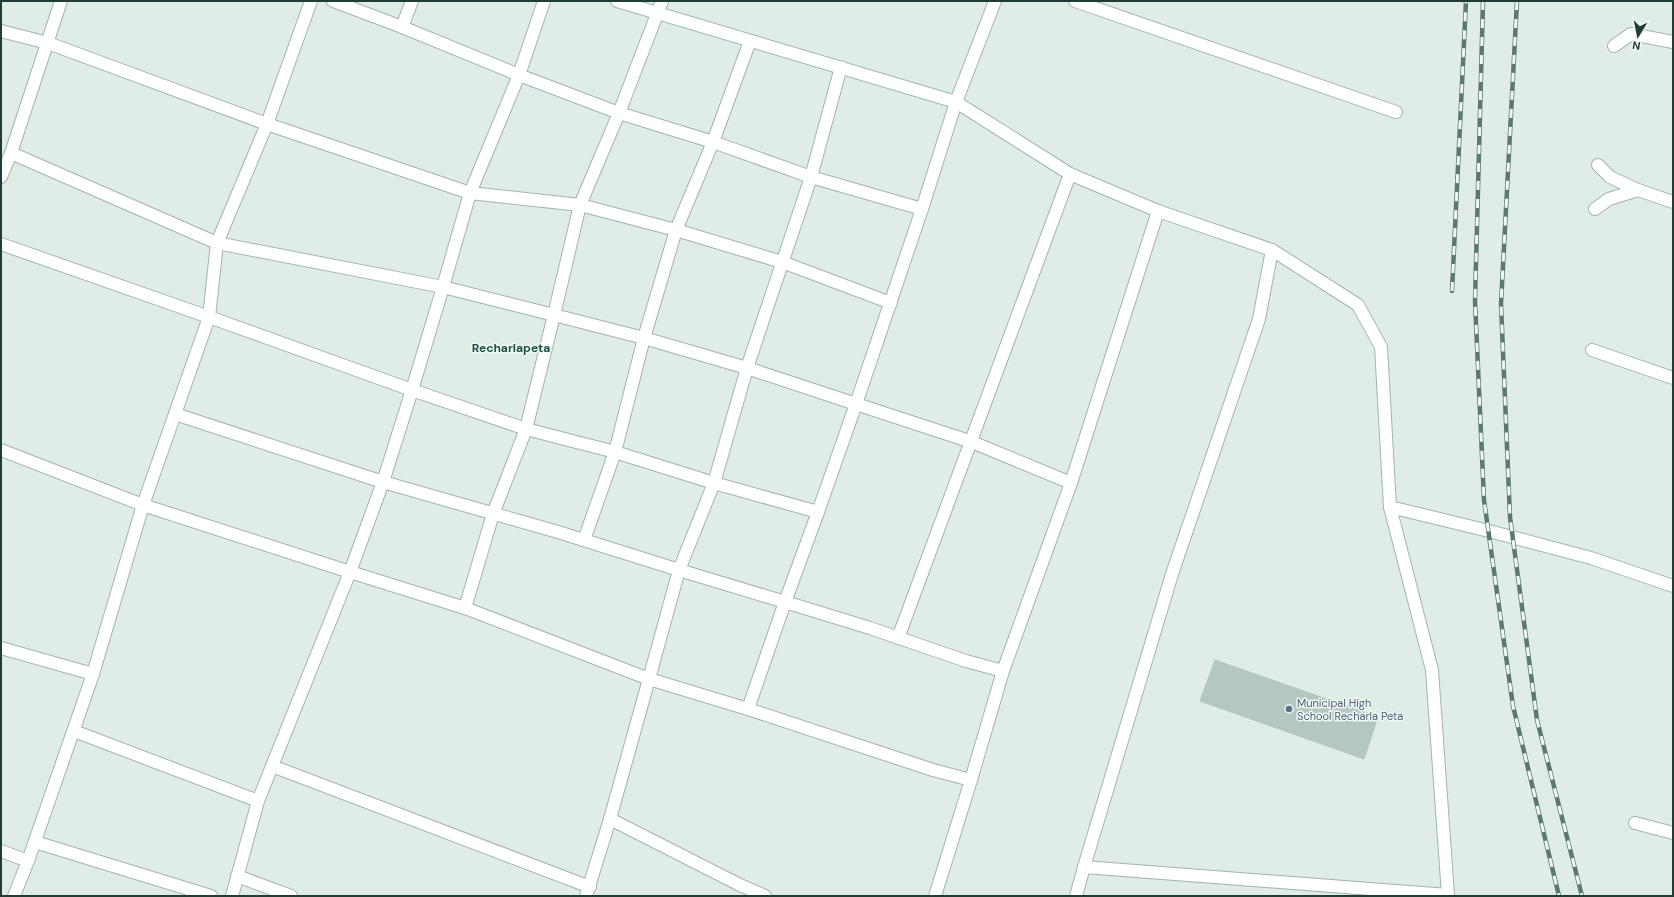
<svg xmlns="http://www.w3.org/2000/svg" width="1674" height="897" font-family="'DM Sans',sans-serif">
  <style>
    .building { fill: #b5c7bf; stroke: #b2c6bd }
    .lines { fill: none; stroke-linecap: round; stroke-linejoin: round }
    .street-casing { stroke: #a2b4ad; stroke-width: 14 }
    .secondary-casing { stroke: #9db8ae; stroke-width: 14 }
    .street { stroke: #fff; stroke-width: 12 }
    .secondary { stroke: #fff; stroke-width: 12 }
    .rail-casing { stroke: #5a796f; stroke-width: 4.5 }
    .rail { stroke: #f0f8f4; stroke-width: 3; stroke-dasharray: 9; stroke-linecap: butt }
    .service-dot { fill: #5c6f8a; stroke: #f0f8f4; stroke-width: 1.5 }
    .labels { text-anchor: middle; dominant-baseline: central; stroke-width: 3; stroke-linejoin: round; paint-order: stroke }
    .service-label { font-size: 11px; fill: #4e5e75; stroke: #f0f8f4; text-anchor: start }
    .neighbourhood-label { font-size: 12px; font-weight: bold; fill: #1a5041; stroke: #f0f8f4 }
  </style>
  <rect width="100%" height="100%" fill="#e0ece6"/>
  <!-- building -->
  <path class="building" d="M1215 660 1378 717 1364 759 1200 701Z"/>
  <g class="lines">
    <defs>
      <g id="street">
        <path d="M311 1 267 124 217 243 209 317 412 390 443 287 554 315 580 205 619 113 662 1"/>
        <path d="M333 1 402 27 519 75 544 1"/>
        <path d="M995 1 956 102 922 209 856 404 972 442 1071 483"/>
        <path d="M1075 1 1396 112"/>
        <path d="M402 27 412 1"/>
        <path d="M1 31 48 43 267 124 470 193 519 75 619 113 713 142 750 41"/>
        <path d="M1614 46 1631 34 1673 42"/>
        <path d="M11 153 61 1"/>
        <path d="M1 177 11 153 217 243 443 287 470 193 580 205 676 230 782 262 891 303"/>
        <path d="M1638 190 1673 202"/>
        <path d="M1595 209 1609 199 1638 190 1610 177 1598 165"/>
        <path d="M1 244 209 317 143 505 1 450"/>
        <path d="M1592 350 1673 378"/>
        <path d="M175 414 383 482 412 390 526 429 554 315 644 338 676 230 713 142 811 177 922 209"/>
        <path d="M584 540 615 452 714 483 679 570 558 532 383 482 350 572 465 608 649 679 679 570 785 602 818 512 714 483 747 368 811 177 841 67"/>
        <path d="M465 608 493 514 526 429 615 452 644 338 747 368 856 404 818 512"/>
        <path d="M898 638 1070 174"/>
        <path d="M1 648 93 674"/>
        <path d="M1003 671 1071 483 1158 211"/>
        <path d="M748 709 785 602 870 628 966 661 1003 671 971 780"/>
        <path d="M74 731 258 801"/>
        <path d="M272 766 590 887"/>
        <path d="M610 819 740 885 765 896"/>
        <path d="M1635 823 1673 833"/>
        <path d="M35 842 211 896"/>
        <path d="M1 851 28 861"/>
        <path d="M1084 867 1172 574 1259 319 1272 250"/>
        <path d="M237 876 291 896"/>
        <path d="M14 896 28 861 93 674 143 505 350 572 258 801 232 896"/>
        <path d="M586 896 610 819 649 679 748 709 933 770 971 780 935 896"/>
        <path d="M1076 896 1084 867 1448 895 1432 670 1390 507"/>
      </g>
      <path id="secondary" d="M617 1 956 102 1070 174 1158 211 1272 250 1358 305 1381 347 1390 507 1489 531 1591 558 1673 586"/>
    </defs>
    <!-- street casing -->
    <use href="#street" class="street-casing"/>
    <!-- secondary casing -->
    <use href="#secondary" class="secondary-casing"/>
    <!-- street -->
    <use href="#street" class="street"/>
    <!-- secondary -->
    <use href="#secondary" class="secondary"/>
    <defs>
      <g id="rail">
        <path d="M1483 1 1475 301 1484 500 1513 706 1559 896"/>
        <path d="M1517 1 1501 304 1510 517 1537 720 1582 896"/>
        <path d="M1452 291 1466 1"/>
      </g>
    </defs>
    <!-- rail casing -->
    <use href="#rail" class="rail-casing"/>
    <!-- rail -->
    <use href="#rail" class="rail"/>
  </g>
  <!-- markers -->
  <circle class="service-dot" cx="1289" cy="709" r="4"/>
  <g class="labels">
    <!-- service labels -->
    <g class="service-label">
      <text x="1297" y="703">Municipal High<tspan x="1297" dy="13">School Recharla Peta</tspan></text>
    </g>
    <!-- neighbourhood labels -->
    <g class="neighbourhood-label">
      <text x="511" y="348">Recharlapeta</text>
    </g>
  </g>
  <!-- border -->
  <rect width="1674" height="897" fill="none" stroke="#1f3d34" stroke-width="4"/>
  <!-- north arrow -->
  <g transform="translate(1638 36) rotate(190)" stroke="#f0f8f4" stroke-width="3" paint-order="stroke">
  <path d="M0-3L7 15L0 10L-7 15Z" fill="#1f3d34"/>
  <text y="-6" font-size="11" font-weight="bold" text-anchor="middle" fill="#1f3d34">N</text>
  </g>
</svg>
